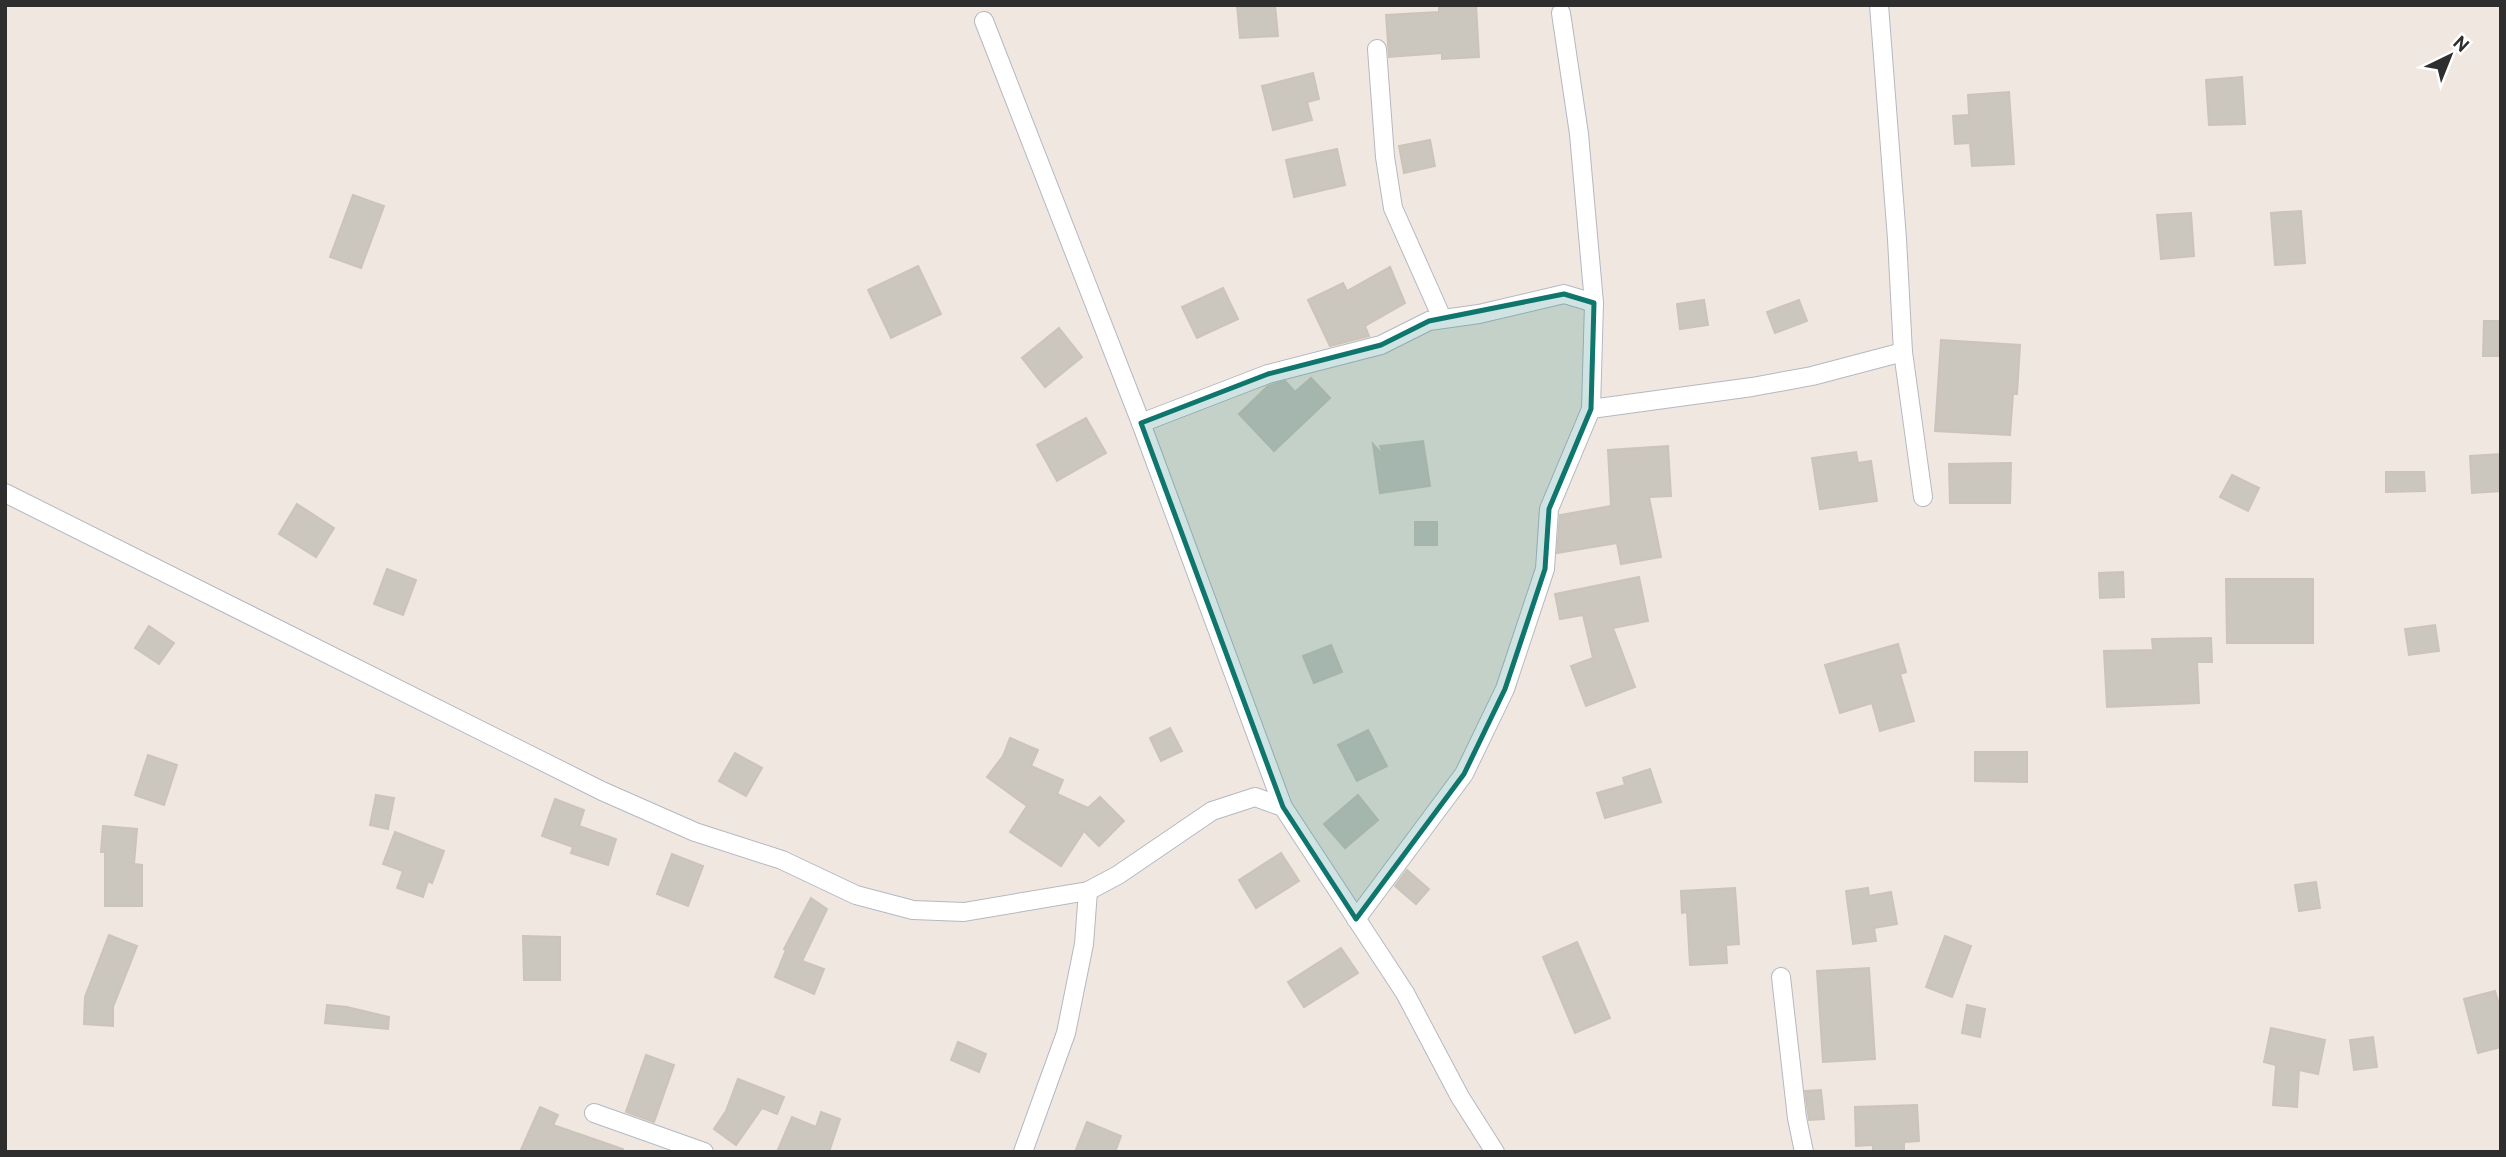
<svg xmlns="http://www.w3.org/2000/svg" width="2506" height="1157" font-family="Overpass,sans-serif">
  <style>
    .building { fill: #cbc6be; stroke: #ccc4b9; stroke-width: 2 }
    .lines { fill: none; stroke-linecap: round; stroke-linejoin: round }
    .minor-casing { stroke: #b4b8c2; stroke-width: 20 }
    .minor { stroke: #fff; stroke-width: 18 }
    .marked { fill: #0f766e; fill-opacity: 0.2; stroke: #0f766e; stroke-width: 5; stroke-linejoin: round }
  </style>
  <rect width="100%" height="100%" fill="#f0e8e0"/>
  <!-- building -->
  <g class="building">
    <path d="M1237 5H1275L1278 36 1240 38Z"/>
    <path d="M1459 5H1476L1479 57 1442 59V53L1389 57 1386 15 1439 12V6Z"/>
    <path d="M1313 73 1319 99 1307 102 1312 120 1273 130 1262 86Z"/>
    <path d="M2242 77 2245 124 2209 125 2206 80Z"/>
    <path d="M2009 92 2014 164 1972 166 1970 143 1955 144 1953 116 1969 115 1968 95Z"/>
    <path d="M1430 140 1435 166 1404 173 1399 146Z"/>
    <path d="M1337 149 1345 185 1294 197 1286 160Z"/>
    <path d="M353 195 384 206 361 268 330 257Z"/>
    <path d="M2301 211 2305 263 2275 265 2271 213Z"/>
    <path d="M2191 213 2194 256 2161 259 2157 215Z"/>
    <path d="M918 266 941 314 891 338 868 290Z"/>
    <path d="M1390 267 1405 303 1365 326 1369 336 1330 346 1308 300 1343 283 1347 291Z"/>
    <path d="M1223 288 1238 319 1197 338 1182 307Z"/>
    <path d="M1704 300 1708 325 1680 329 1677 304Z"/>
    <path d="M1799 300 1807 321 1775 333 1767 312Z"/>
    <path d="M2484 321H2501V356H2483Z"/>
    <path d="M1059 328 1082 357 1045 387 1022 358Z"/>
    <path d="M1941 340 2020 345 2017 394H2013L2010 435 1935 431Z"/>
    <path d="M1311 378 1330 398 1274 451 1239 414 1268 386 1285 381 1295 392Z"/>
    <path d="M1086 418 1106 453 1057 481 1037 445Z"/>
    <path d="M1423 441 1430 486 1380 493 1373 444 1384 456 1380 446Z"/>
    <path d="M1668 446 1671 496 1649 497 1661 557 1621 564 1617 543 1557 553 1560 515 1611 506 1608 450Z"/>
    <path d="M1856 452 1858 463 1871 461 1877 501 1820 509 1812 458Z"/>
    <path d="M2501 454V491L2472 493 2470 456Z"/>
    <path d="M2011 463 2010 503H1950L1949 464Z"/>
    <path d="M2386 472H2424L2425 491 2386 492Z"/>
    <path d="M2232 475 2259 488 2248 511 2220 497Z"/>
    <path d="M297 504 334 528 316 557 279 534Z"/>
    <rect x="1415" y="522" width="22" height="23"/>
    <path d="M387 569 416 580 403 615 374 604Z"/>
    <path d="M2123 572 2124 597 2100 598 2099 573Z"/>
    <path d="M1639 577 1648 621 1613 628 1635 687 1586 706 1571 666 1593 658 1583 615 1560 619 1555 594Z"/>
    <path d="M2226 579H2313V643H2227Z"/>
    <path d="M2435 625 2439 651 2409 655 2405 629Z"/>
    <path d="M149 626 174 643 159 664 135 648Z"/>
    <path d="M2211 638 2212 662H2197L2199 703 2107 707 2104 651 2153 650 2152 639Z"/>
    <path d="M1898 644 1906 672 1900 674 1914 721 1880 731 1872 703 1840 713 1825 665Z"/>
    <path d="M1331 645 1342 672 1314 683 1303 656Z"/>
    <path d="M1170 728 1182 751 1161 761 1150 738Z"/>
    <path d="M1368 730 1387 766 1357 781 1338 745Z"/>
    <path d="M1010 738 1038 750 1031 766 1063 780 1057 794 1088 808 1100 797 1124 821 1099 846 1084 831 1061 866 1010 832 1027 806 987 777 1003 756Z"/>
    <path d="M1975 752H2027V782L1975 781Z"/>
    <path d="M735 753 762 768 746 796 719 781Z"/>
    <path d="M148 755 177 765 164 805 135 795Z"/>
    <path d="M1650 769 1661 802 1605 818 1597 793 1625 785 1623 778Z"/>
    <path d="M376 795 394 798 388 829 370 825Z"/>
    <path d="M1358 795 1378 820 1345 848 1324 824Z"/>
    <path d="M555 799 584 810 579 826 616 839 608 865 571 853 573 847 542 836Z"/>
    <path d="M103 826 137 829 134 864 142 865V906H105V852H101Z"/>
    <path d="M395 832 444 851 432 883 428 881 423 897 397 888 403 871 383 864Z"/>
    <path d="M1281 853 1299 881 1256 908 1239 880Z"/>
    <path d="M672 854 703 866 688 906 657 894Z"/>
    <path d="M1407 870 1429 889 1416 904 1395 886Z"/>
    <path d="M2316 882 2320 908 2299 911 2295 885Z"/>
    <path d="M1735 888 1739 944 1726 945 1727 963 1690 965 1687 912 1682 913 1681 891Z"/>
    <path d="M1868 888 1869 896 1891 892 1897 924 1874 928 1876 941 1853 944 1846 891Z"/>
    <path d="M811 898 827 909 802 961 824 969 814 994 775 977 786 950 784 949Z"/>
    <path d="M109 935 137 946 113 1007V1026L84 1024 85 997Z"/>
    <path d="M523 936 560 937V980H524Z"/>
    <path d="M1945 936 1971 946 1952 997 1926 987Z"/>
    <path d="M1577 942 1610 1018 1575 1033 1543 957Z"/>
    <path d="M1341 948 1358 973 1304 1007 1288 982Z"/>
    <path d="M1869 968 1875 1059 1823 1062 1817 971Z"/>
    <path d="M2495 991 2501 1012V1047L2478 1053 2464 999Z"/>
    <path d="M327 1005 347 1007 389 1017 388 1029 325 1023Z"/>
    <path d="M1967 1005 1985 1009 1980 1037 1962 1033Z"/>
    <path d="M2271 1028 2325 1040 2318 1074 2299 1070 2297 1107 2273 1105 2276 1065 2264 1062Z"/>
    <path d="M2373 1037 2377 1067 2354 1070 2350 1040Z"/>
    <path d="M958 1042 986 1054 979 1072 951 1060Z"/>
    <path d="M646 1055 674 1065 654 1122 626 1112Z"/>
    <path d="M738 1079 784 1097 777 1114 762 1108 736 1145 714 1129 726 1111Z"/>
    <path d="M1821 1090 1824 1119 1809 1120 1805 1091Z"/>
    <path d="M1917 1105 1919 1141 1904 1142V1152H1873V1145L1856 1146 1855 1107Z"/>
    <path d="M540 1107 558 1115 553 1125 623 1149 622 1152H520Z"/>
    <path d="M821 1112 840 1119 829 1152H777L792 1117 816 1127Z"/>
    <path d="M1087 1122 1121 1136 1115 1152H1075Z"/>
  </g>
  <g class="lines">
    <defs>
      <g id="minor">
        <path d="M1879 5 1897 239 1903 352 1923 497"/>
        <path d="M984 21 1141 423 1283 807"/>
        <path d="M1377 49 1385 157 1393 208 1442 318"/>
        <path d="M1591 409 1752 387 1812 376 1903 352"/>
        <path d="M1141 423 1268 374 1381 345 1429 321 1479 314 1564 294 1594 303"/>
        <path d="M5 493 602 791 695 832 782 860 856 895 913 910 964 912 1088 891 1118 875 1212 811 1255 797 1283 807 1405 993 1460 1097 1495 1152"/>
        <path d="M1356 919 1464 774 1505 689 1545 569 1549 509 1591 409 1594 303 1579 134 1561 13"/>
        <path d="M1781 977 1797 1118 1804 1152"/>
        <path d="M594 1113 704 1152"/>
        <path d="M1023 1152 1066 1033 1084 944 1088 891"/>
      </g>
    </defs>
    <!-- minor casing -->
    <use href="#minor" class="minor-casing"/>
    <!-- minor -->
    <use href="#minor" class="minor"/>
  </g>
  <!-- marked area -->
  <path class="marked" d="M1564 294 1594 303 1591 409 1549 509 1545 569 1505 689 1464 774 1356 919 1283 807 1141 423 1268 374 1381 345 1429 321Z"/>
  <!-- border -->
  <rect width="2506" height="1157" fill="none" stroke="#2e2e2e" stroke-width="14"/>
  <!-- north arrow -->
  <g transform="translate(2450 56) rotate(43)" stroke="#ffffff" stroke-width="5" paint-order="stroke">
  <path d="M0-5L12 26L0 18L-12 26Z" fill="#2e2e2e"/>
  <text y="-10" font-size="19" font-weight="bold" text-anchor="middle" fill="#2e2e2e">N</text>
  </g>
</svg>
